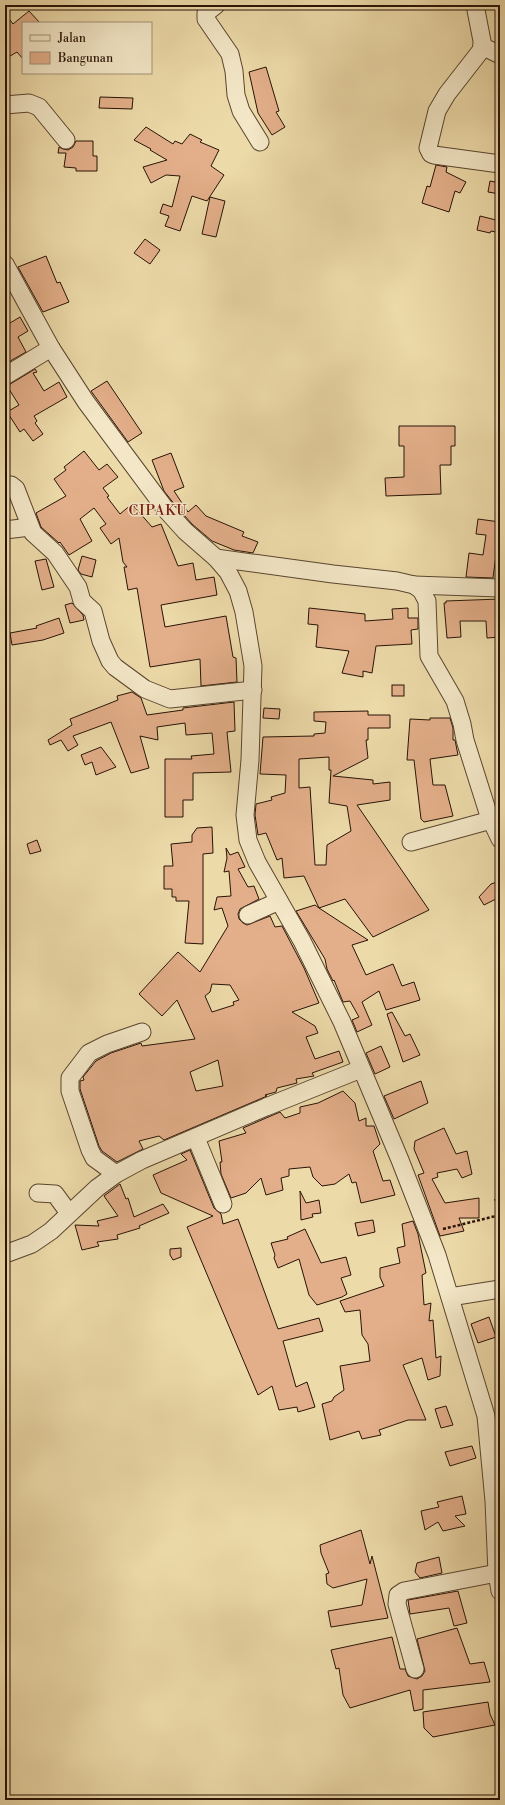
<svg xmlns="http://www.w3.org/2000/svg" width="505" height="1805" font-family="'Libre Bodoni',serif">
  <style>
    .building { fill: #e3af8a; stroke: #281306; fill-rule: evenodd }
    .lines { fill: none; stroke-linecap: round; stroke-linejoin: round }
    .minor-casing { stroke: #59452f; stroke-width: 19 }
    .path { stroke: #281306; stroke-width: 2.5; stroke-dasharray: 3 2; stroke-linecap: butt }
    .minor { stroke: #f3e7c7; stroke-width: 17 }
    .labels { text-anchor: middle; dominant-baseline: central; stroke-width: 3; stroke-linejoin: round; paint-order: stroke }
    .quarter-label { font-size: 14px; letter-spacing: 1px; fill: #7a1f14; stroke: #f3e7c7 }
  </style>
  <rect width="100%" height="100%" fill="#eddaa9"/>
  <filter id="stains"><feTurbulence type="fractalNoise" baseFrequency=".005" numOctaves="4"/><feColorMatrix values="0 0 0 0 .2 0 0 0 0 .09 0 0 0 0 .02 0 0 0 .5 -.17"/></filter>
  <radialGradient id="worn" r=".72"><stop offset=".6" stop-color="#630" stop-opacity="0"/><stop offset="1" stop-color="#630" stop-opacity=".3"/></radialGradient>
  <!-- building -->
  <g class="building">
    <path d="M29 11 40 23H23V59L17 52 5 59V13L13 24Z"/>
    <path d="M266 67 279 111 276 112 285 127 272 135 258 113 249 72Z"/>
    <path d="M100 97 133 98 132 109 99 108Z"/>
    <path d="M146 127 173 144 175 141 182 144 190 134 202 140 200 142 219 150 211 166 224 175 207 201 192 196 180 231 165 226 169 216 160 213 163 204 172 207 180 176 166 175 151 183 143 167 167 160 150 150 151 149 134 140Z"/>
    <path d="M76 141H93V156H97V171H76V168L64 167 66 153H58L59 147 63 149 68 150 73 147Z"/>
    <path d="M436 165 447 167 446 172 466 182 460 193 455 191 449 212 422 203 427 186 430 187Z"/>
    <path d="M490 181 500 183V194L488 192Z"/>
    <path d="M210 197 225 201 216 237 202 234Z"/>
    <path d="M480 216 500 221V233L491 231 490 233 477 230Z"/>
    <path d="M145 239 160 250 150 264 134 253Z"/>
    <path d="M46 256 57 283 60 282 69 302 43 312 18 267Z"/>
    <path d="M20 317 28 331 18 337 26 352 5 364V326Z"/>
    <path d="M35 369 37 372 33 373 44 391 59 382 67 397 34 416 37 421 35 423 43 434 33 441 24 429 20 432 7 412 19 405 7 386Z"/>
    <path d="M107 381 142 433 128 442 91 391Z"/>
    <path d="M399 426H455V446H451V465H440L441 494 386 496 385 478 404 477V446H399Z"/>
    <path d="M84 451 99 470 107 464 118 477 103 488 109 496 107 497 120 514 132 504 152 527 161 524 178 566 193 563 196 580 214 577 217 595 161 605 165 627 226 616 233 657 236 658 237 682 201 686 200 659 150 667 137 588 128 590 124 567H127L123 562 119 538 111 544 100 528 106 524 94 508 80 519 92 541 69 555 60 542 59 543 41 527 36 513 66 496 54 479 66 470 64 467Z"/>
    <path d="M171 453 184 487 174 491 188 512 196 505 206 516 244 532 242 536 258 542 253 553 234 550 212 541 192 524 175 505 164 491 152 460Z"/>
    <path d="M478 519 500 522V555H496L493 578 466 577 469 553 483 555 486 535 476 534Z"/>
    <path d="M82 556 96 560 92 577 81 574 78 570Z"/>
    <path d="M46 559 54 587 42 590 35 561Z"/>
    <path d="M500 599V637L487 638 486 621H460L461 637 447 638 444 603H446V601Z"/>
    <path d="M72 603 83 615 84 620 70 623 65 605Z"/>
    <path d="M309 608 365 614V621L393 619 392 609 408 608V618H418V629L411 630 412 644 376 646 372 673 363 671V677L342 673 349 651 316 647 318 625 308 624Z"/>
    <path d="M59 618 64 633 43 640 12 645 10 633 37 628 36 626Z"/>
    <rect x="392" y="685" width="12" height="11"/>
    <path d="M132 692 141 698 147 715 183 710V708L234 702 235 731 227 732 231 772 193 773V800H183V817H165V759H192L191 756 214 754 212 733 186 735 185 723 157 727 158 740 140 736 149 768 131 773 111 722 73 736 78 745 68 751 61 740 50 745 48 740 72 725 70 719 118 700 117 696Z"/>
    <path d="M264 708 280 709 279 719 263 718Z"/>
    <path d="M368 711V715H390V728H368V740H366L368 758 333 776 373 780V784L390 782V800L357 805 429 910 373 937 345 899 319 908 368 940 352 945 366 975 393 964 402 986 414 982 420 1000 386 1010 379 991 362 1002 372 1025 357 1032 352 1020 359 1017 350 1001 343 1002 334 980 333 981 327 969 325 959 296 911 315 905 319 908 304 876 284 878 282 858 277 860 266 833 258 835 255 815 256 804 272 800 271 797 285 793 286 775 260 774 263 737 314 736V734L325 733 326 722 314 721V712ZM329 757V770H331L329 803 347 806 351 831 327 845 326 865H315L310 787 299 788V759Z"/>
    <path d="M430 718H450L453 728V740H455L458 755 430 759 433 785H445L453 816 424 822 421 819 414 760H407L410 719 430 720Z"/>
    <path d="M101 747 116 767 96 775 92 762 85 765 81 755Z"/>
    <path d="M212 827 213 853 203 854V944L185 943 189 901H176V897H172V889H164V866H173L171 844 192 842V835L197 828Z"/>
    <path d="M37 840 41 851 30 854 27 844Z"/>
    <path d="M226 848 230 855 238 852 245 867 238 869 248 887 254 886 259 899 240 909 238 914 239 919 243 923 247 925 270 916 275 927 282 926 304 968 319 1003 292 1012 315 1026 318 1033 306 1037 315 1059 339 1051 343 1062 312 1073 314 1076 296 1079 297 1083 277 1088 276 1092 265 1095 267 1096 164 1140 159 1136 139 1141 143 1149 117 1162 102 1151 99 1146 80 1089V1081L84 1080 83 1077 96 1061 111 1053 141 1043 142 1046 195 1039 177 1000 162 1016 139 994 178 952 200 972 228 926 222 908 214 910 217 897 231 896 229 871 224 872 227 858ZM212 984 230 985 239 1000 233 1002 234 1005 212 1012 205 996 210 992ZM218 1060 223 1086 196 1091 190 1072Z"/>
    <path d="M500 881V897L484 905 479 897 491 884Z"/>
    <path d="M392 1012 405 1036 410 1034 420 1055 403 1062 387 1014Z"/>
    <path d="M381 1046 390 1067 375 1074 366 1053Z"/>
    <path d="M421 1081 428 1103 394 1119 384 1096Z"/>
    <path d="M343 1091 355 1103 359 1121 366 1118V1126H374L380 1144 373 1151 383 1181 390 1180 395 1195 361 1203 356 1182 352 1183 349 1174 335 1184 322 1186 313 1177 310 1167 289 1169V1176L281 1178 283 1190 266 1195 261 1178 246 1193 231 1198 221 1174 220 1162H222L219 1141 246 1133 243 1128 280 1112 285 1118 300 1113V1107L318 1103Z"/>
    <path d="M444 1128 456 1154 467 1151 472 1174 462 1178 457 1169 437 1173 438 1177 432 1179 445 1203 479 1198V1218H459L464 1231 440 1236 418 1175 424 1173 414 1149 415 1141Z"/>
    <path d="M190 1150 214 1208 221 1214 223 1224 238 1219 278 1329 319 1318 323 1331 283 1341 296 1387 307 1382 315 1407 298 1412 297 1407 279 1410 272 1386 258 1395 187 1227 213 1216 161 1193 153 1175 187 1160 181 1154Z"/>
    <path d="M120 1184 126 1199 128 1198 134 1217 163 1204 169 1213 139 1226 140 1228 117 1235 118 1239 97 1242 99 1246 82 1250 75 1225 99 1226 97 1221 118 1216 104 1196Z"/>
    <path d="M300 1191 306 1203 319 1200 321 1213 312 1214 313 1217 301 1220Z"/>
    <path d="M373 1220 375 1232 358 1236 355 1223Z"/>
    <path d="M413 1221 418 1234 426 1273 422 1275 424 1305 431 1303 429 1321 433 1320 436 1358 441 1356 440 1376 428 1380 422 1358 403 1365 426 1420H408L379 1430 381 1435 362 1439 359 1431 330 1440 322 1404 332 1401 334 1397 344 1390 340 1366 370 1361 368 1344 362 1335 360 1310 345 1312 340 1301 384 1286 380 1277V1268L400 1263 397 1248 405 1246 402 1224Z"/>
    <path d="M305 1229 321 1263 346 1257 351 1275 341 1278 347 1294 342 1297 317 1305 309 1295 299 1259 278 1268 274 1258 275 1255 271 1243 288 1239 287 1237Z"/>
    <path d="M181 1248V1257L173 1260 170 1255V1249Z"/>
    <path d="M489 1317 496 1337 478 1343 471 1324Z"/>
    <path d="M446 1406 453 1425 441 1428 435 1409Z"/>
    <path d="M472 1446 476 1458 450 1466 445 1452Z"/>
    <path d="M462 1496 466 1514 455 1516 465 1526 443 1531 438 1522 425 1530 421 1511 439 1507 437 1502Z"/>
    <path d="M361 1530 370 1564 372 1556 388 1618 331 1627 328 1611 362 1605 367 1579 333 1588 327 1584 326 1574 329 1573 321 1553 320 1545Z"/>
    <path d="M439 1557 442 1573 420 1578 415 1572 417 1563Z"/>
    <path d="M458 1591 467 1623 454 1626 449 1608 410 1614 408 1600Z"/>
    <path d="M457 1628 470 1664 484 1662 490 1682 423 1690V1709L414 1711 410 1690 350 1708 343 1695 339 1668 336 1669 331 1650 392 1637 400 1669H405L408 1676 417 1679 422 1676 425 1671 417 1639Z"/>
    <path d="M488 1702 490 1714 495 1725 433 1737 424 1728 423 1712Z"/>
  </g>
  <g class="lines">
    <defs>
      <g id="minor">
        <path d="M216 5 206 13V19L230 54 234 71 236 95 241 111 260 142"/>
        <path d="M475 5 482 41V49L447 94 437 111 428 148 431 154 434 155 500 164"/>
        <path d="M482 46 500 55"/>
        <path d="M5 105 29 103 39 107 66 140"/>
        <path d="M5 264 51 348 86 402 167 511 185 531 216 558 228 572 238 591 244 612 253 666 250 760 245 815 248 840 257 862 302 941 342 1022 400 1160 437 1255 486 1416 494 1501 497 1573 500 1591"/>
        <path d="M5 376 51 348"/>
        <path d="M5 486 11 485 16 489 33 533 55 553 78 587 82 601 93 611 101 641 110 661 115 667 145 689 170 699 253 690"/>
        <path d="M5 530 30 527"/>
        <path d="M216 558 333 574 397 581 414 585 421 590 427 601 429 656 455 701 462 724 465 740 489 816 500 839"/>
        <path d="M414 585 500 588"/>
        <path d="M411 842 491 820"/>
        <path d="M248 915 279 901"/>
        <path d="M196 1138 223 1204"/>
        <path d="M116 1174 94 1158 90 1150 70 1091V1078L89 1053 107 1044 142 1032"/>
        <path d="M38 1193 55 1194 69 1213"/>
        <path d="M5 1254 32 1244 51 1231 97 1188 116 1174 142 1160 266 1107 361 1069"/>
        <path d="M450 1297 500 1289"/>
        <path d="M415 1669 397 1604 398 1595 404 1591 497 1573"/>
      </g>
    </defs>
    <!-- minor casing -->
    <use href="#minor" class="minor-casing"/>
    <!-- path -->
    <g class="path">
      <path d="M500 1199H495L500 1208"/>
      <path d="M443 1229 500 1215"/>
    </g>
    <!-- minor -->
    <use href="#minor" class="minor"/>
  </g>
  <g class="labels">
    <!-- quarter labels -->
    <g class="quarter-label">
      <text x="158" y="511">CIPAKU</text>
    </g>
  </g>
  <!-- margin -->
  <rect width="505" height="1805" fill="none" stroke="#eddaa9" stroke-width="20"/>
  <rect x="6" y="6" width="493" height="1793" fill="none" stroke="#281306" stroke-width="2"/>
  <rect x="10" y="10" width="485" height="1785" fill="none" stroke="#281306"/>
  <!-- legend -->
  <rect x="22" y="22" width="130" height="52" fill="#f3e7c7" stroke="#a2927a"/>
  <rect x="30" y="35" width="20" height="6" fill="#f3e7c7" stroke="#a2927a"/>
  <text x="58" y="42" font-size="12" fill="#281306">Jalan</text>
  <rect x="30" y="52" width="20" height="12" fill="#e3af8a" stroke="#a2927a"/>
  <text x="58" y="62" font-size="12" fill="#281306">Bangunan</text>
  <rect width="100%" height="100%" filter="url(#stains)"/>
  <rect width="100%" height="100%" fill="url(#worn)"/>
</svg>
